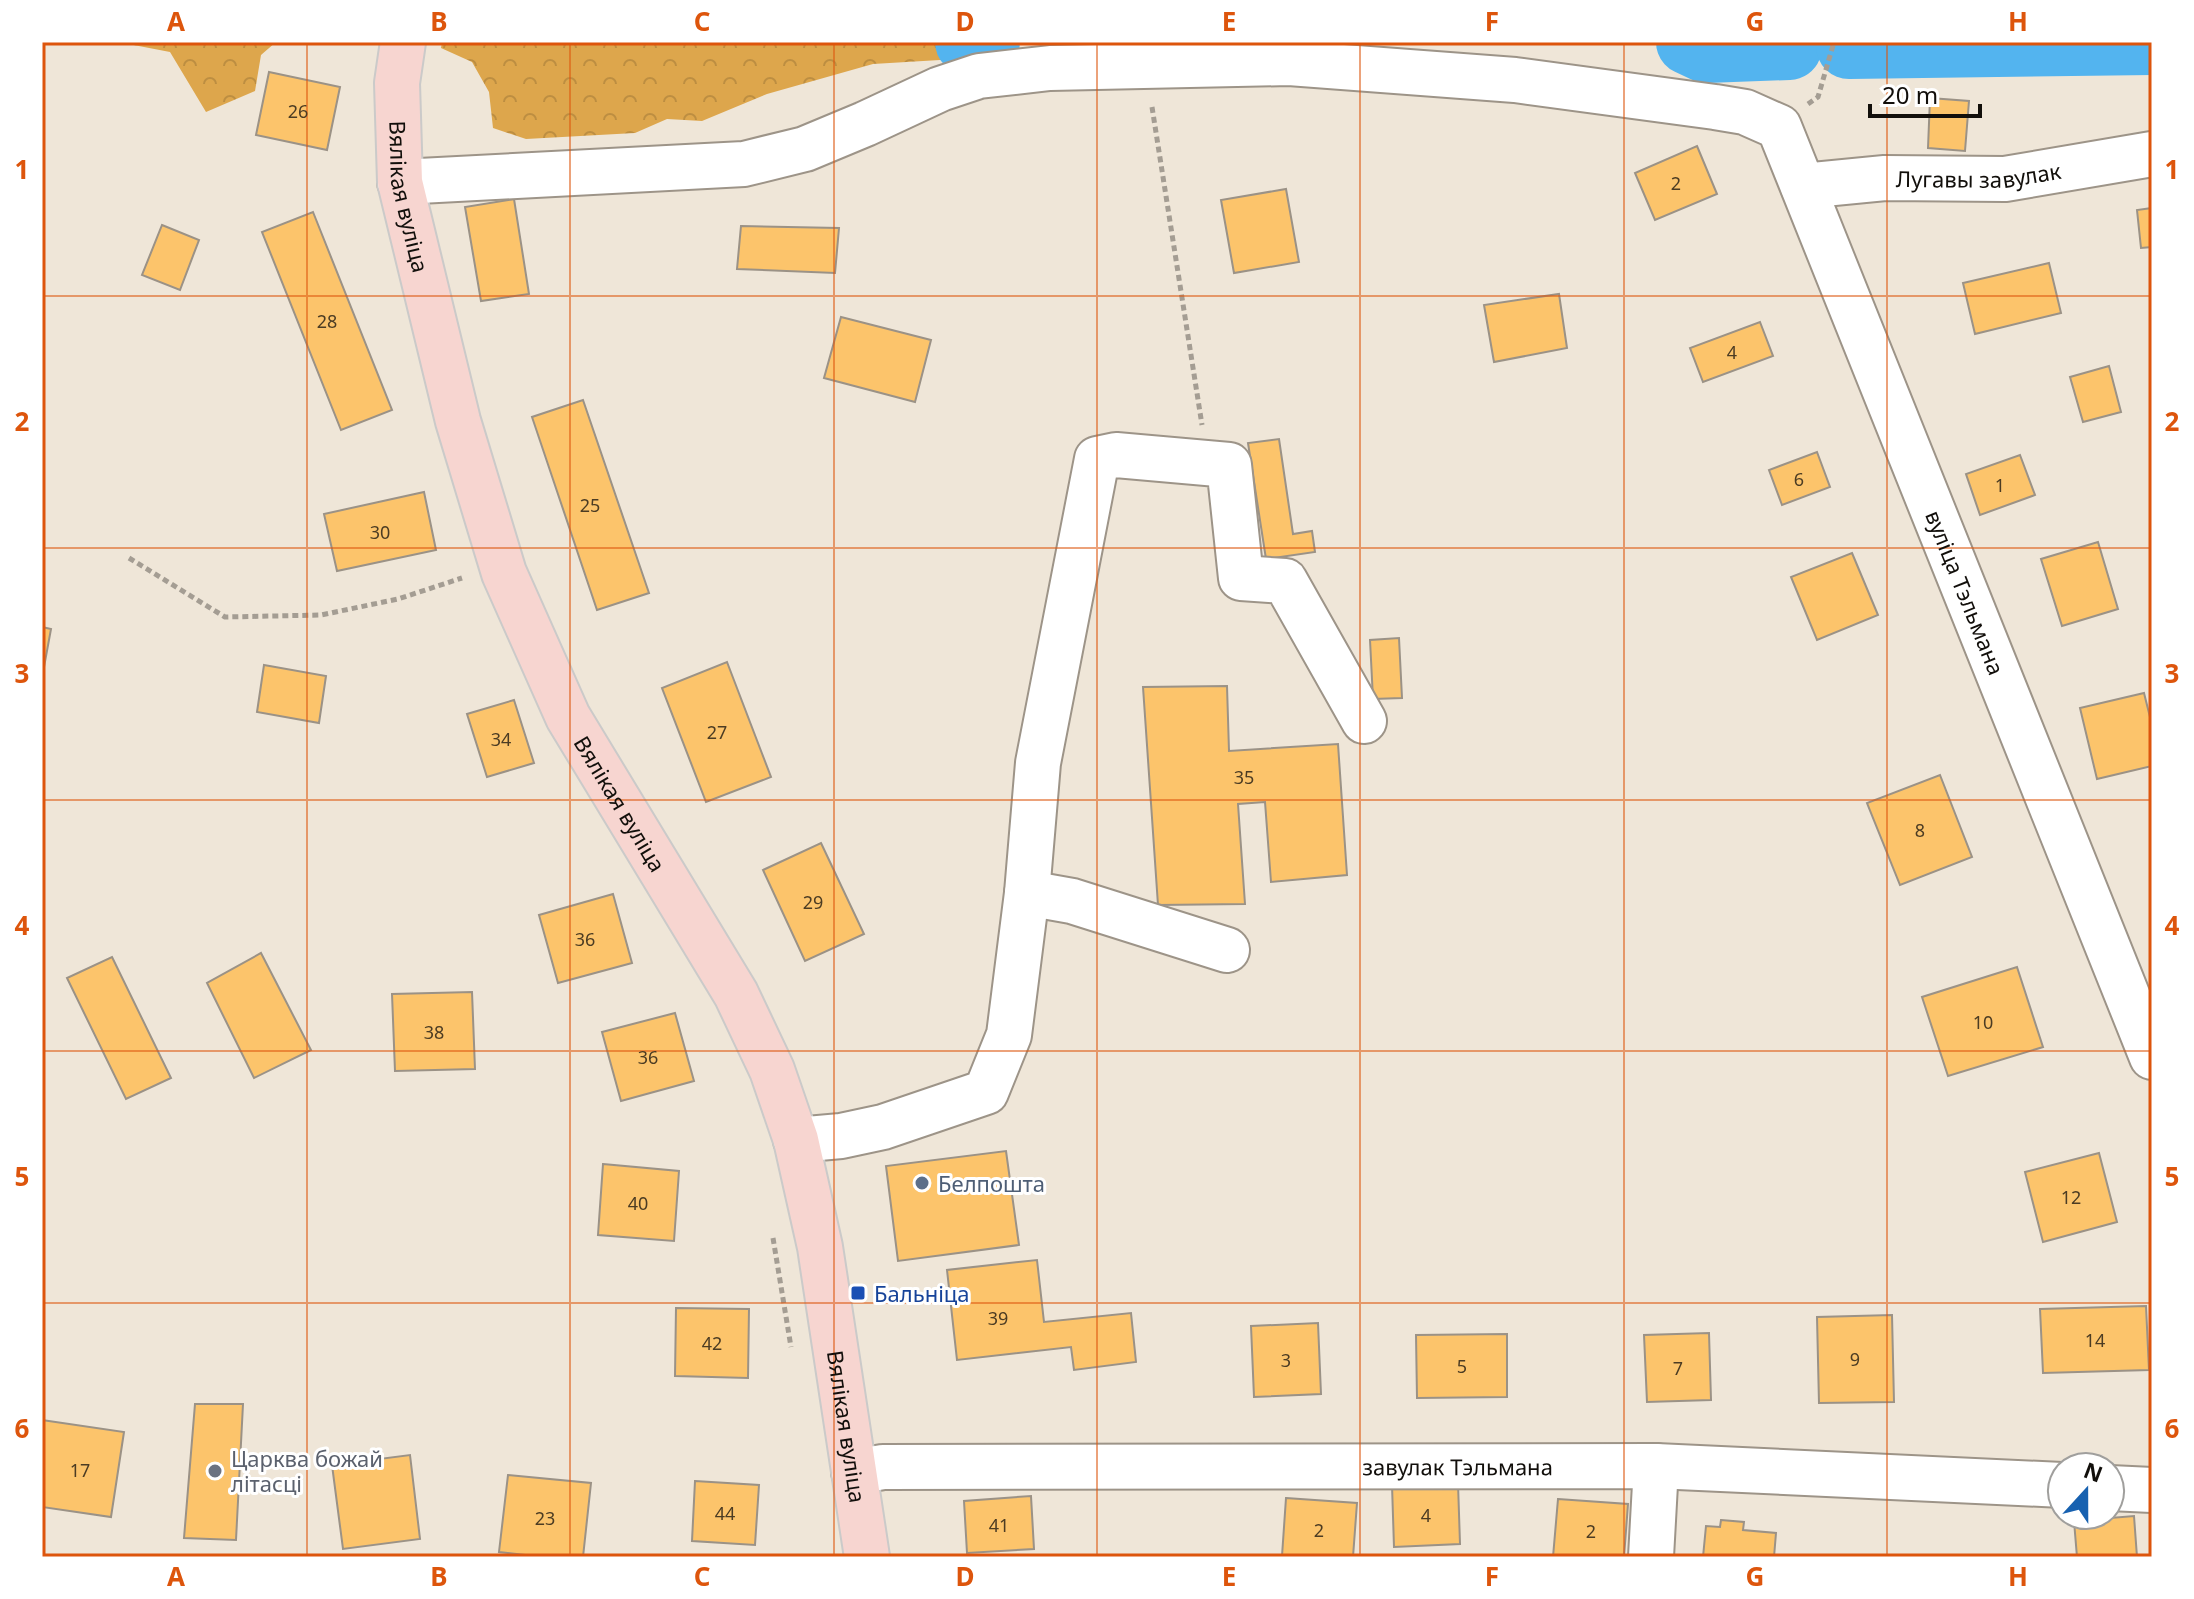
<svg xmlns="http://www.w3.org/2000/svg" width="2194" height="1599" font-family="'Noto Sans',sans-serif">
  <style>
    .grass { fill: url(#grass-tufts) }
    .forest { fill: url(#forest-crowns) }
    .lines { fill: none; stroke-linecap: round; stroke-linejoin: round }
    .river { stroke: #53b4ef; stroke-width: 66 }
    .building { fill: #fcc46b; stroke: #9b9286; stroke-width: 2 }
    .minor-casing { stroke: #9d9488; stroke-width: 48 }
    .major-casing { stroke: #cbcac9; stroke-width: 48 }
    .path { stroke: #a49d93; stroke-width: 5; stroke-dasharray: 6 4; stroke-linecap: butt }
    .minor { stroke: #fff; stroke-width: 44 }
    .major { stroke: #f7d5d0; stroke-width: 44 }
    .grid { fill: none; stroke: #dd550c; stroke-width: 2; stroke-opacity: 0.55 }
    .service-dot { fill: #5c6f8a; stroke: #fff; stroke-width: 3 }
    .transit-dot { fill: #1a4fb4; stroke: #fff; stroke-width: 3 }
    .worship-dot { fill: #6b7280; stroke: #fff; stroke-width: 3 }
    .labels { text-anchor: middle; dominant-baseline: central; stroke-width: 6; stroke-linejoin: round; paint-order: stroke }
    .number-label { font-size: 18px; fill: #4c3c23 }
    .street-label { font-size: 22px; fill: #120f0b; stroke: #fff }
    .service-label { font-size: 22px; fill: #4e5e75; stroke: #fff; text-anchor: start }
    .transit-label { font-size: 22px; fill: #164399; stroke: #fff; text-anchor: start }
    .worship-label { font-size: 22px; fill: #5b616d; stroke: #fff; text-anchor: start }
    .neatline { fill: none; stroke: #dd550c; stroke-width: 3 }
    .grid-label { font-size: 26px; text-anchor: middle; font-weight: bold; fill: #dd550c }
  </style>
  <defs>
    <pattern id="grass-tufts" width="24" height="20" patternUnits="userSpaceOnUse" patternTransform="scale(2)"><rect width="24" height="20" fill="#dfb472"/><path d="M3 7l-1-3M5 7V3M7 7l1-3M15 17l-1-3M17 17v-4M19 17l1-3" fill="none" stroke="#be9a61"/></pattern>
    <pattern id="forest-crowns" width="20" height="18" patternUnits="userSpaceOnUse" patternTransform="scale(2)"><rect width="20" height="18" fill="#dda64c"/><path d="M2 6a3 3 0 1 1 6 0M12 15a3 3 0 1 1 6 0" fill="none" stroke="#bd8e41"/></pattern>
  </defs>
  <rect width="100%" height="100%" fill="#efe6d8"/>
  <!-- grass -->
  <path class="grass" d="M1863 42H1986L1865 51Z"/>
  <!-- forest -->
  <g class="forest">
    <path d="M118 42H276L261 55 255 91 206 112 170 52Z"/>
    <path d="M442 42H1003L1007 56 873 64 767 94 702 121 667 119 635 133 526 139 493 128 489 92 472 62 441 48Z"/>
  </g>
  <g class="lines">
    <!-- river -->
    <g class="river">
      <path d="M968 42H987"/>
      <path d="M1689 42 1706 50 1789 47 1791 42"/>
      <path d="M1849 46 2152 42"/>
    </g>
  </g>
  <!-- building -->
  <g class="building">
    <path d="M269 72 340 87 327 150 256 135Z"/>
    <path d="M1930 98 1969 101 1965 151 1928 148Z"/>
    <path d="M1697 146 1717 194 1655 220 1635 173Z"/>
    <path d="M1286 189 1299 262 1234 273 1221 200Z"/>
    <path d="M514 199 529 294 481 301 465 207Z"/>
    <path d="M2152 208V247L2141 248 2137 210Z"/>
    <path d="M313 212 392 410 341 430 262 232Z"/>
    <path d="M162 225 199 240 180 290 142 275Z"/>
    <path d="M741 226 839 228 835 273 737 269Z"/>
    <path d="M2049 263 2061 313 1975 334 1963 283Z"/>
    <path d="M1559 294 1567 348 1494 362 1484 305Z"/>
    <path d="M841 317 931 340 915 402 824 378Z"/>
    <path d="M1760 322 1773 356 1703 382 1690 348Z"/>
    <path d="M2109 366 2121 412 2083 422 2070 377Z"/>
    <path d="M583 400 649 593 597 610 532 417Z"/>
    <path d="M1279 439 1293 534 1312 531 1315 552 1266 559 1248 443Z"/>
    <path d="M1817 452 1830 487 1782 505 1769 470Z"/>
    <path d="M2020 455 2035 495 1980 515 1966 474Z"/>
    <path d="M424 492 436 550 337 571 324 514Z"/>
    <path d="M2098 542 2118 609 2062 626 2041 559Z"/>
    <path d="M1852 553 1878 615 1817 640 1791 577Z"/>
    <path d="M42 627 51 629 42 678Z"/>
    <path d="M1399 638 1402 698 1373 699 1370 640Z"/>
    <path d="M727 662 771 777 706 802 662 688Z"/>
    <path d="M264 665 326 676 319 723 257 712Z"/>
    <path d="M1227 686 1229 751 1338 744 1347 875 1271 882 1265 802 1238 804 1245 904 1158 905 1143 687Z"/>
    <path d="M2144 693 2152 725V766L2097 779 2080 708Z"/>
    <path d="M514 700 534 763 487 777 467 714Z"/>
    <path d="M1940 775 1972 857 1900 885 1867 803Z"/>
    <path d="M821 843 864 934 805 961 763 870Z"/>
    <path d="M613 894 632 963 558 983 539 915Z"/>
    <path d="M261 953 311 1050 254 1078 207 983Z"/>
    <path d="M112 957 171 1078 126 1099 67 978Z"/>
    <path d="M2017 967 2043 1047 1948 1076 1922 997Z"/>
    <path d="M472 992 475 1069 395 1071 392 994Z"/>
    <path d="M675 1013 694 1081 621 1101 602 1032Z"/>
    <path d="M1006 1151 1019 1245 898 1261 886 1166Z"/>
    <path d="M2099 1153 2117 1222 2043 1242 2025 1172Z"/>
    <path d="M603 1164 679 1171 674 1241 598 1235Z"/>
    <path d="M1037 1260 1044 1322 1131 1313 1136 1362 1074 1370 1071 1347 957 1360 947 1270Z"/>
    <path d="M2146 1306 2149 1370 2043 1373 2040 1309Z"/>
    <path d="M676 1308 749 1309 748 1378 675 1376Z"/>
    <path d="M1892 1315 1894 1402 1819 1403 1817 1317Z"/>
    <path d="M1318 1323 1321 1394 1254 1397 1251 1326Z"/>
    <path d="M1709 1333 1711 1400 1647 1402 1644 1335Z"/>
    <path d="M1507 1334V1397L1417 1398 1416 1335Z"/>
    <path d="M195 1404H243L236 1540 184 1538Z"/>
    <path d="M42 1420 124 1432 111 1517 42 1507Z"/>
    <path d="M410 1455 420 1539 343 1549 332 1465Z"/>
    <path d="M508 1475 591 1483 583 1557H543L499 1552Z"/>
    <path d="M695 1481 759 1485 755 1545 692 1541Z"/>
    <path d="M1458 1483 1460 1544 1394 1547 1392 1485Z"/>
    <path d="M1031 1496 1034 1549 967 1553 964 1501Z"/>
    <path d="M1286 1498 1357 1503 1353 1557 1282 1556Z"/>
    <path d="M1558 1499 1628 1504 1624 1557H1553Z"/>
    <path d="M2134 1516 2137 1557H2077L2074 1521Z"/>
    <path d="M1721 1520 1744 1522 1743 1530 1776 1533 1774 1557H1703L1706 1526 1720 1527Z"/>
  </g>
  <g class="lines">
    <defs>
      <g id="minor">
        <path id="s1" d="M400 182 744 164 805 149 865 124 940 89 979 76 1050 68 1289 63 1515 80 1715 107 1745 112 1779 127 2152 1057"/>
        <path id="s2" d="M1803 186 1885 178 2005 179 2152 154"/>
        <path d="M1027 893 1072 901 1227 950"/>
        <path d="M796 1140 841 1136 883 1127 986 1092 1009 1035 1027 893 1038 763 1097 459 1116 455 1229 465 1241 578 1285 581 1364 721"/>
        <path id="s3" d="M854 1472 883 1467 1656 1466 2062 1485"/>
        <path d="M2110 1488 2152 1490"/>
        <path d="M1651 1557 1656 1466"/>
      </g>
      <g id="major">
        <path id="s4" d="M403 42 397 83 400 182 458 421 504 573 568 717 736 994 772 1070 796 1140 820 1247 867 1557"/>
      </g>
    </defs>
    <!-- minor casing -->
    <use href="#minor" class="minor-casing"/>
    <!-- major casing -->
    <use href="#major" class="major-casing"/>
    <!-- path -->
    <g class="path">
      <path d="M1808 104 1818 97 1834 42"/>
      <path d="M1152 107 1202 425"/>
      <path d="M129 558 225 617 321 615 398 599 462 578"/>
      <path d="M773 1238 791 1347"/>
    </g>
    <!-- minor -->
    <use href="#minor" class="minor"/>
    <!-- major -->
    <use href="#major" class="major"/>
  </g>
  <!-- grid -->
  <path class="grid" d="M307 42V1557M570 42V1557M834 42V1557M1097 42V1557M1360 42V1557M1624 42V1557M1887 42V1557M42 296H2152M42 548H2152M42 800H2152M42 1051H2152M42 1303H2152"/>
  <!-- markers -->
  <circle class="service-dot" cx="922" cy="1183" r="8"/>
  <rect class="transit-dot" x="850" y="1285" width="16" height="16" rx="4"/>
  <circle class="worship-dot" cx="215" cy="1471" r="8"/>
  <g class="labels">
    <!-- number labels -->
    <g class="number-label">
      <text x="298" y="111">26</text>
      <text x="1676" y="183">2</text>
      <text x="327" y="321">28</text>
      <text x="1732" y="352">4</text>
      <text x="1799" y="479">6</text>
      <text x="2000" y="485">1</text>
      <text x="590" y="505">25</text>
      <text x="380" y="532">30</text>
      <text x="717" y="732">27</text>
      <text x="501" y="739">34</text>
      <text x="1244" y="777">35</text>
      <text x="1920" y="830">8</text>
      <text x="813" y="902">29</text>
      <text x="585" y="939">36</text>
      <text x="1983" y="1022">10</text>
      <text x="434" y="1032">38</text>
      <text x="648" y="1057">36</text>
      <text x="2071" y="1197">12</text>
      <text x="638" y="1203">40</text>
      <text x="998" y="1318">39</text>
      <text x="2095" y="1340">14</text>
      <text x="712" y="1343">42</text>
      <text x="1855" y="1359">9</text>
      <text x="1286" y="1360">3</text>
      <text x="1462" y="1366">5</text>
      <text x="1678" y="1368">7</text>
      <text x="80" y="1470">17</text>
      <text x="725" y="1513">44</text>
      <text x="1426" y="1515">4</text>
      <text x="545" y="1518">23</text>
      <text x="999" y="1525">41</text>
      <text x="1319" y="1530">2</text>
      <text x="1591" y="1531">2</text>
    </g>
    <!-- street labels -->
    <g class="street-label">
      <text stroke="none"><textPath href="#s2" startOffset="176">Лугавы завулак</textPath></text>
      <text stroke="none"><textPath href="#s4" startOffset="156">Вялікая вуліца</textPath></text>
      <text stroke="none"><textPath href="#s1" startOffset="1904">вуліца Тэльмана</textPath></text>
      <text stroke="none"><textPath href="#s4" startOffset="804">Вялікая вуліца</textPath></text>
      <text stroke="none"><textPath href="#s4" startOffset="1476">Вялікая вуліца</textPath></text>
      <text stroke="none"><textPath href="#s3" startOffset="604">завулак Тэльмана</textPath></text>
    </g>
    <!-- service labels -->
    <g class="service-label">
      <text x="938" y="1183">Белпошта</text>
    </g>
    <!-- transit labels -->
    <g class="transit-label">
      <text x="874" y="1293">Бальніца</text>
    </g>
    <!-- worship labels -->
    <g class="worship-label">
      <text x="231" y="1458">Царква божай<tspan x="231" dy="25">літасці</tspan></text>
    </g>
  </g>
  <!-- border -->
  <rect width="2194" height="1599" fill="none" stroke="#ffffff" stroke-width="88"/>
  <!-- north arrow -->
  <g transform="translate(2086 1491) rotate(21)"><circle r="38" fill="#ffffff" stroke="#a09f9d" stroke-width="2"/>
  <path d="M0-6L14 30L0 20L-14 30Z" fill="#1761b0"/>
  <text y="-12" font-size="22" font-weight="bold" text-anchor="middle" fill="#120f0b">N</text>
  </g>
  <!-- scale -->
  <path d="M1870 104v12h110v-12" fill="none" stroke="#120f0b" stroke-width="4"/>
  <text x="1882" y="104" font-size="24" fill="#120f0b" stroke="#ffffff" stroke-width="6" paint-order="stroke">20 m</text>
  <rect x="44" y="44" width="2106" height="1511" class="neatline"/>
  <g class="grid-label">
    <text x="176" y="31">A</text>
    <text x="439" y="31">B</text>
    <text x="702" y="31">C</text>
    <text x="965" y="31">D</text>
    <text x="1229" y="31">E</text>
    <text x="1492" y="31">F</text>
    <text x="1755" y="31">G</text>
    <text x="2018" y="31">H</text>
    <text x="22" y="179">1</text>
    <text x="2172" y="179">1</text>
    <text x="22" y="431">2</text>
    <text x="2172" y="431">2</text>
    <text x="22" y="683">3</text>
    <text x="2172" y="683">3</text>
    <text x="22" y="935">4</text>
    <text x="2172" y="935">4</text>
    <text x="22" y="1186">5</text>
    <text x="2172" y="1186">5</text>
    <text x="22" y="1438">6</text>
    <text x="2172" y="1438">6</text>
    <text x="176" y="1586">A</text>
    <text x="439" y="1586">B</text>
    <text x="702" y="1586">C</text>
    <text x="965" y="1586">D</text>
    <text x="1229" y="1586">E</text>
    <text x="1492" y="1586">F</text>
    <text x="1755" y="1586">G</text>
    <text x="2018" y="1586">H</text>
  </g>
</svg>
